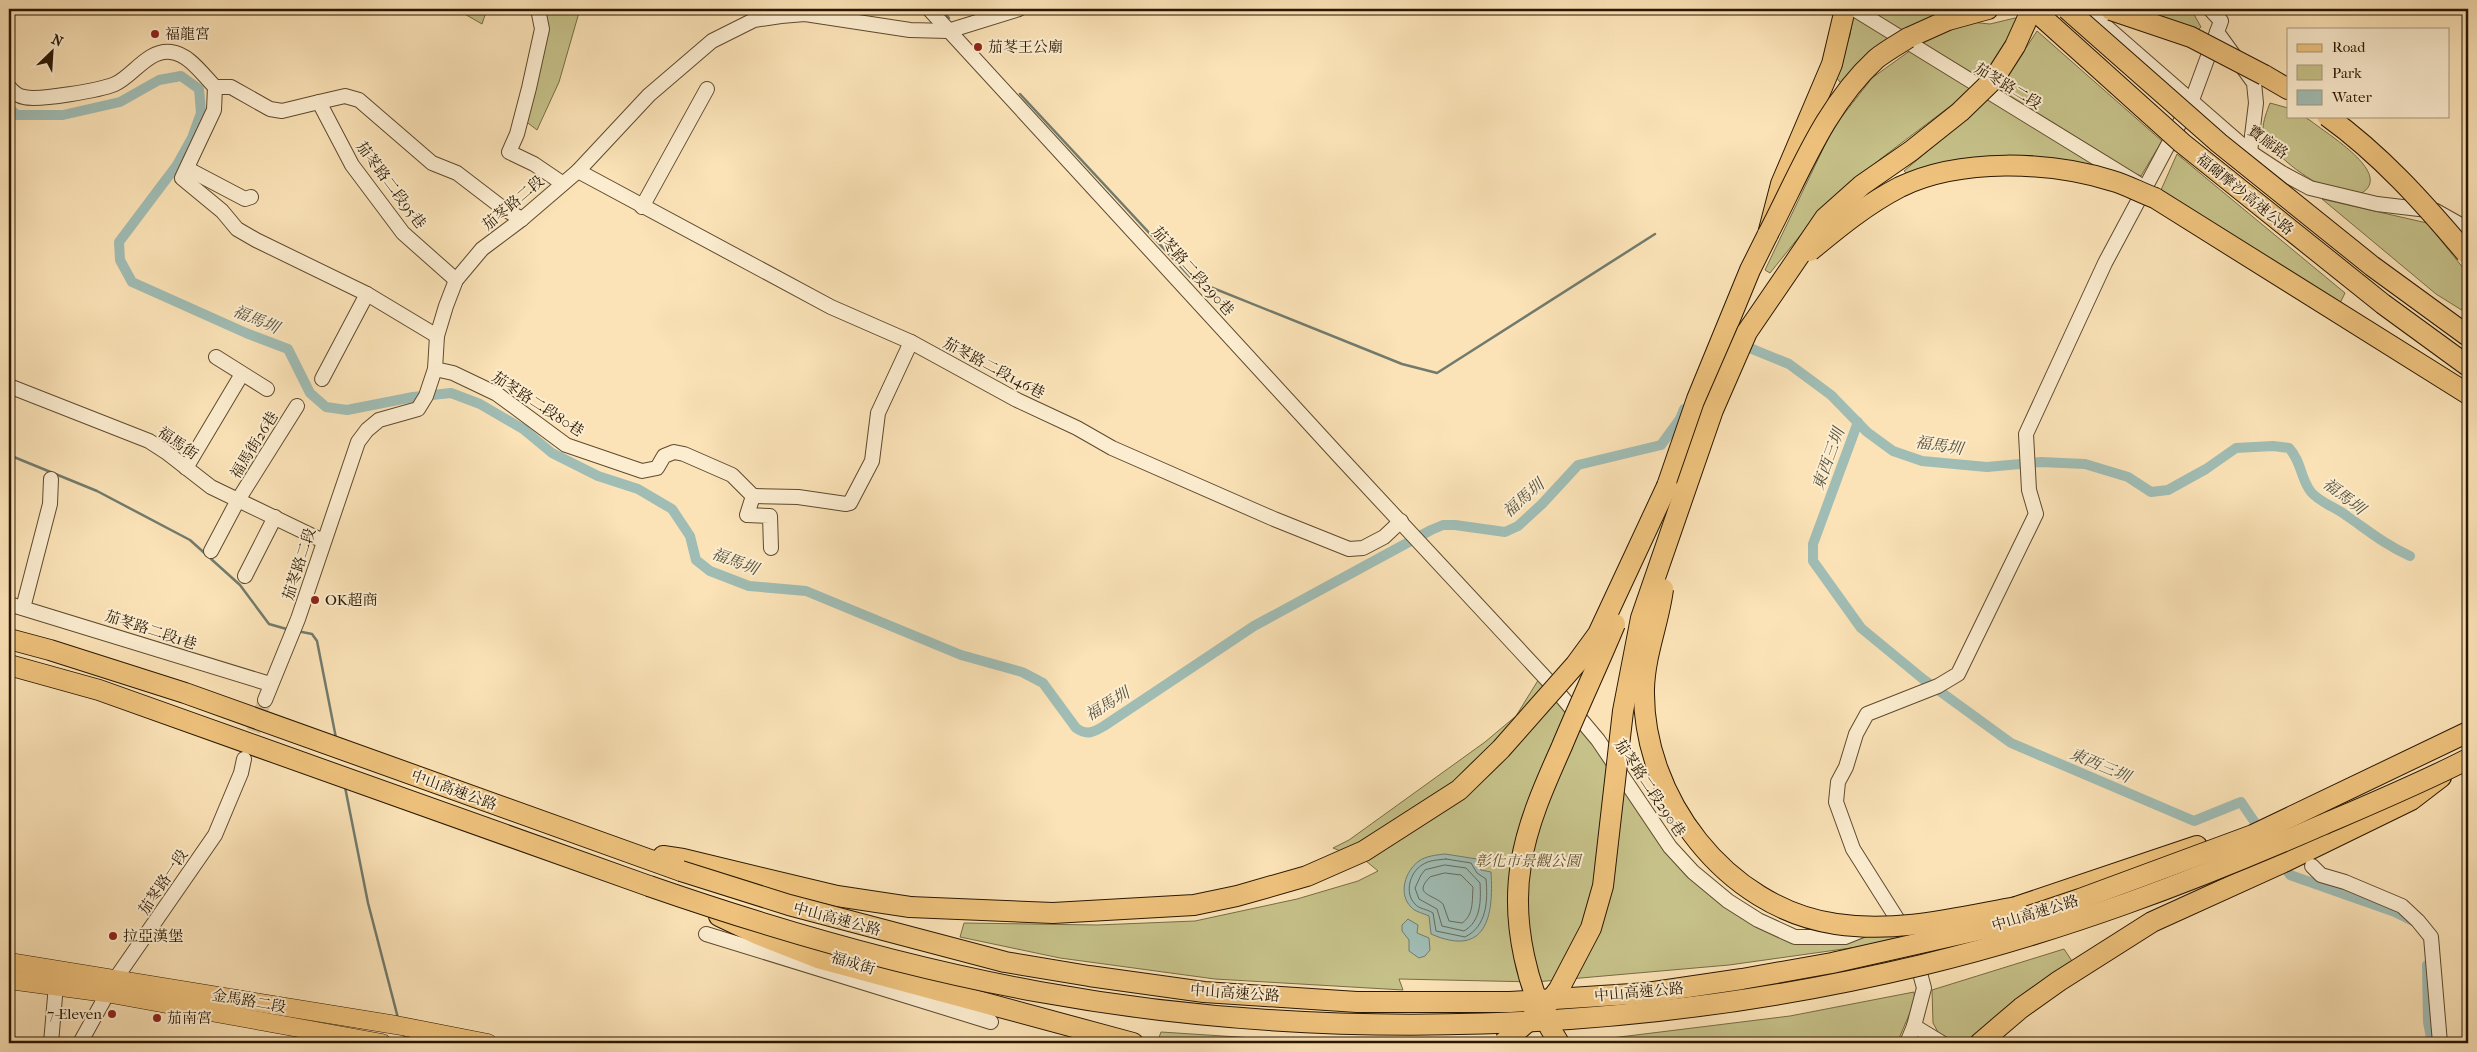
<svg xmlns="http://www.w3.org/2000/svg" width="2477" height="1052" font-family="'IM FELL French Canon','Noto Serif TC',serif">
  <style>
    .green { fill: #c6c189; stroke: #786c44 }
    .water { fill: #a0bdb5; stroke: #717b6d }
    .lines { fill: none; stroke-linecap: round; stroke-linejoin: round }
    .shore { stroke: #656a5a; stroke-width: 1 }
    .stream { stroke: #717b6d; stroke-width: 2.5 }
    .canal { stroke: #a0bdb5; stroke-width: 10 }
    .minor-tunnel { stroke: #dcc49c; stroke-width: 14; stroke-dasharray: 14 7; stroke-linecap: butt }
    .minor-casing { stroke: #5e4a2e; stroke-width: 16 }
    .major-casing { stroke: #2a1700; stroke-width: 19 }
    .highway-casing { stroke: #2a1700; stroke-width: 22 }
    .minor { stroke: #fcedd0; stroke-width: 14 }
    .major { stroke: #eec27c; stroke-width: 18 }
    .highway { stroke: #eec27c; stroke-width: 20 }
    .highway-bridge-casing { stroke: #2a1700; stroke-width: 22; stroke-linecap: butt }
    .highway-bridge { stroke: #eec27c; stroke-width: 20 }
    .poi-dot { fill: #8f2418; stroke: #fcedd0; stroke-width: 2 }
    .labels { text-anchor: middle; dominant-baseline: central; stroke-width: 4; stroke-linejoin: round; paint-order: stroke }
    .poi-label { font-size: 15px; fill: #2a1700; stroke: #fcedd0; text-anchor: start }
    .street-label { font-size: 15px; fill: #2a1700; stroke: #fcedd0 }
    .park-label { font-size: 15px; font-style: italic; fill: #615230; stroke: #fcedd0 }
    .water-label { font-size: 16px; font-style: italic; fill: #53513f; stroke: #fcedd0 }
  </style>
  <rect width="100%" height="100%" fill="#fbe3b7"/>
  <filter id="stains"><feTurbulence type="fractalNoise" baseFrequency=".004" numOctaves="4"/><feColorMatrix values="0 0 0 0 .2 0 0 0 0 .09 0 0 0 0 .02 0 0 0 .5 -.17"/></filter>
  <radialGradient id="worn" r=".72"><stop offset=".6" stop-color="#630" stop-opacity="0"/><stop offset="1" stop-color="#630" stop-opacity=".3"/></radialGradient>
  <!-- green -->
  <g class="green">
    <path d="M456 9H487L482 24Z"/>
    <path d="M545 9H580L559 82 537 130 524 120 546 11Z"/>
    <path d="M1854 9H1957L1843 86 1836 77 1850 35Z"/>
    <path d="M2141 9H2191L2201 27 2195 33Z"/>
    <path d="M2015 18 2018 19 2012 40 1992 68 1953 104 1879 160 1815 217 1770 273 1765 270 1833 128 1872 78 1922 42 1970 22 1990 24Z"/>
    <path d="M2037 31 2162 141 2141 176 2116 167 1908 175 1904 171 1968 117 2005 80Z"/>
    <path d="M2270 103 2288 108V116H2303L2311 121C2327 134 2396 175 2360 194 2348 191 2334 190 2323 186 2305 178 2265 149 2263 129 2263 121 2267 111 2270 103Z"/>
    <path d="M2177 154 2345 293 2340 303 2161 190Z"/>
    <path d="M2322 199 2427 223 2468 274V314L2436 294Z"/>
    <path d="M1542 674 1678 861 1791 934H1905L1901 941 1729 965 1535 982 1399 979 1403 990 1215 979 1060 958 960 937 964 923 1097 925 1195 921 1297 899 1358 881 1378 871 1366 861 1333 848 1349 840 1485 742 1516 716Z"/>
    <path d="M2064 949 2072 961 2056 972 1969 1043H1950L1939 1034 1933 1023 1932 990Z"/>
    <path d="M1914 992 1915 1001 1897 1043H1571L1790 1016Z"/>
    <path d="M1161 1032 1331 1043H1157Z"/>
  </g>
  <!-- water -->
  <g class="water">
    <path d="M1445 854 1477 859 1481 870 1491 872C1494 917 1486 958 1431 934L1429 916C1423 913 1415 912 1411 907 1398 894 1405 871 1419 861 1426 856 1436 855 1445 854Z"/>
    <path d="M1408 919 1418 925 1417 933 1429 938 1430 950 1425 956 1419 958 1409 951V940L1402 931V925Z"/>
  </g>
  <g class="lines">
    <!-- shore -->
    <g class="shore">
      <path d="M1446 859 1471 863 1477 873 1486 879C1488 901 1487 926 1465 937L1436 931 1433 913C1427 909 1419 909 1415 904 1404 893 1410 872 1422 865 1429 860 1438 860 1446 859Z"/>
      <path d="M1445 865 1466 868 1480 883C1481 901 1481 921 1464 931L1442 926 1437 909 1419 899 1415 888 1421 875 1425 870Z"/>
      <path d="M1445 873 1461 875 1473 887C1472 900 1474 915 1462 923L1449 921 1443 904C1433 894 1412 895 1430 877Z"/>
    </g>
    <!-- stream -->
    <g class="stream">
      <path d="M941 9 949 18"/>
      <path d="M1020 94 1193 280 1402 364 1437 373 1655 234"/>
      <path d="M9 455 97 491 190 540 240 585 269 624 290 630"/>
      <path d="M297 631 312 634 317 641 336 738"/>
      <path d="M345 787 368 903 398 1018"/>
      <path d="M403 1033 407 1043"/>
    </g>
    <!-- canal -->
    <g class="canal">
      <path d="M9 108 17 115H63L120 102 159 80 181 76 199 89 201 113 192 138 177 165 119 242 120 260 132 282 246 333 288 349 310 393 326 407 347 410 413 397 451 393 480 404 523 429 552 453 598 476 638 489 672 509 690 536 696 560 710 571 749 586 806 591 961 655 1022 672 1043 683 1076 728C1087 736 1094 732 1104 726L1254 626 1431 530 1443 525H1455L1505 532 1518 526 1542 504 1578 465 1661 445 1680 419 1684 409"/>
      <path d="M1740 344 1789 364 1831 395 1867 432 1893 451 1922 461 1987 467 2041 462 2085 464 2128 477 2151 492 2168 490 2206 469 2236 448 2273 446 2289 448C2302 462 2300 478 2311 492 2319 502 2337 508 2347 516 2370 532 2384 544 2410 556"/>
      <path d="M1858 422 1813 544V561L1861 628 1923 679 2011 743 2194 821 2241 802 2262 833"/>
      <path d="M2281 862 2290 875 2395 912 2413 921"/>
      <path d="M2427 965 2428 1022 2432 1043"/>
    </g>
    <!-- minor-tunnel -->
    <path class="minor-tunnel" d="M246 751 265 700"/>
    <defs>
      <g id="minor">
        <path d="M538 9 542 29 529 88 517 134 509 152 534 164 562 183"/>
        <path d="M929 9 1340 457 1551 684 1598 740 1670 847 1693 872 1728 901 1758 920 1795 937H1845L1865 929"/>
        <path d="M1854 9 2137 183"/>
        <path d="M2086 9 2250 152 2282 173 2310 188 2377 204 2436 211 2468 229"/>
        <path d="M2210 9 2221 21 2217 32 2254 83 2256 103 2250 152"/>
        <path d="M9 87C13 92 17 96 24 97 38 101 101 90 115 84 133 76 148 49 171 52 189 54 203 75 215 87H231L270 109 282 111 319 102 352 165 403 233 456 280"/>
        <path d="M215 87 214 110 182 178 222 211 237 229 256 240 367 294 437 336"/>
        <path d="M319 102 345 96 359 100 432 163 457 173 504 209 522 219"/>
        <path d="M188 169 245 199 251 197"/>
        <path d="M578 171 831 307 911 342 1017 400 1077 428 1112 448 1274 519 1349 549 1363 548 1384 537 1401 521"/>
        <path d="M642 207 707 89"/>
        <path d="M216 357 267 389"/>
        <path d="M435 369 453 373 497 394 566 445 642 471 657 468 664 456 674 452 684 454 732 475 753 496 747 515 770 516 771 548"/>
        <path d="M322 379 367 294"/>
        <path d="M9 386 149 441 166 452 211 487 323 541"/>
        <path d="M186 468 242 374"/>
        <path d="M753 496 798 497 846 504 850 503 872 461 878 413 911 342"/>
        <path d="M211 551 238 500 297 406"/>
        <path d="M245 576 275 517"/>
        <path d="M9 604 270 684"/>
        <path d="M23 608 50 504 51 479"/>
        <path d="M265 700 298 619 358 442 367 430 379 420 418 409 426 396 435 369 437 336 446 306 456 280 482 249 522 219 578 171 649 95 712 41 754 20 781 16 805 14 910 30 948 31 1019 9"/>
        <path d="M2312 866 2321 875 2345 882 2402 906 2418 921 2431 937 2440 1043"/>
        <path d="M1901 925 1853 849 1836 802 1838 782 1846 767 1856 734 1867 714 1938 686 1958 674 2036 514 2029 490 2026 434 2105 263 2192 100 2217 32"/>
        <path d="M706 934 991 1022"/>
        <path d="M1914 1026 1942 1043"/>
        <path d="M51 1043 56 985"/>
        <path d="M80 1043 116 978 215 835 241 773 244 759"/>
        <path d="M1907 1043 1914 1026 1924 988 1910 936"/>
      </g>
      <g id="major">
        <path d="M9 962 396 1025 488 1043"/>
        <path d="M9 980 106 993 382 1043"/>
      </g>
      <g id="highway">
        <path d="M1908 38 1948 20 1988 9"/>
        <path d="M2264 75 2288 89"/>
        <path d="M2155 198 2468 394"/>
        <path d="M1667 486 1697 399 1750 270 1768 234 1781 184 1832 64 1845 9"/>
        <path d="M9 639 50 650 185 693 681 871"/>
        <path d="M9 665 99 690 649 886"/>
        <path d="M663 856 683 859 837 896 910 907"/>
        <path d="M2016 907 2197 846"/>
        <path d="M719 916 757 934 818 958 1133 1043"/>
        <path d="M1980 1043 2021 1008 2059 981 2152 922 2284 862 2411 800 2441 777"/>
      </g>
    </defs>
    <!-- minor casing -->
    <use href="#minor" class="minor-casing"/>
    <!-- major casing -->
    <use href="#major" class="major-casing"/>
    <!-- highway casing -->
    <use href="#highway" class="highway-casing"/>
    <!-- minor -->
    <use href="#minor" class="minor"/>
    <!-- major -->
    <use href="#major" class="major"/>
    <!-- highway -->
    <use href="#highway" class="highway"/>
    <defs>
      <g id="highway-bridge">
        <path d="M2033 9 2182 143 2383 304 2468 366"/>
        <path d="M2067 9 2219 143 2372 266 2468 336"/>
        <path d="M2111 10 2191 37 2264 75"/>
        <path d="M2327 116C2381 155 2423 202 2466 253"/>
        <path d="M1768 234C1800 173 1824 107 1876 59 1886 51 1897 45 1908 38"/>
        <path d="M1810 251C1839 227 1867 204 1900 187 1960 158 2050 161 2113 181 2127 185 2141 193 2155 198"/>
        <path d="M1663 589C1659 622 1645 653 1644 689 1642 797 1726 908 1836 924 1897 933 1956 918 2016 907"/>
        <path d="M681 871 789 905 1005 962 1089 976 1204 992 1357 1002H1510L1647 993 1742 979 1832 963 2005 924 2080 899 2253 835 2468 732"/>
        <path d="M649 886C776 930 908 968 1040 992 1327 1044 1639 1033 1922 965 2060 932 2192 882 2322 825 2371 804 2421 783 2468 759"/>
        <path d="M910 907 1053 913 1194 905 1237 896 1307 876 1364 851 1459 790 1501 749 1576 664 1598 634 1667 486"/>
        <path d="M1503 1043 1546 1006 1559 989 1591 928 1603 886 1623 711 1641 618 1713 410 1747 332 1825 218 1862 185 1911 151 1960 112 1994 79 2015 46 2030 13"/>
        <path d="M1559 1043C1527 994 1511 922 1521 864 1527 824 1545 784 1562 746 1579 705 1598 665 1615 624"/>
      </g>
    </defs>
    <!-- highway-bridge casing -->
    <use href="#highway-bridge" class="highway-bridge-casing"/>
    <!-- highway-bridge -->
    <use href="#highway-bridge" class="highway-bridge"/>
  </g>
  <!-- markers -->
  <g class="poi-dot">
    <circle cx="155" cy="34" r="5"/>
    <circle cx="978" cy="47" r="5"/>
    <circle cx="315" cy="600" r="5"/>
    <circle cx="113" cy="936" r="5"/>
    <circle cx="112" cy="1014" r="5"/>
    <circle cx="157" cy="1018" r="5"/>
  </g>
  <g class="labels">
    <!-- poi labels -->
    <g class="poi-label">
      <text x="165" y="34">福龍宮</text>
      <text x="988" y="47">茄苳王公廟</text>
      <text x="325" y="600">OK超商</text>
      <text x="123" y="936">拉亞漢堡</text>
      <text x="102" y="1014" text-anchor="end">7-Eleven</text>
      <text x="167" y="1018">茄南宮</text>
    </g>
    <!-- street labels -->
    <g class="street-label">
      <text transform="translate(2008 86) rotate(31)">茄苳路二段</text>
      <text transform="translate(2268 142) rotate(36)">寶廍路</text>
      <text transform="translate(391 185) rotate(53)">茄苳路二段95巷</text>
      <text transform="translate(2245 194) rotate(39)">福爾摩沙高速公路</text>
      <text transform="translate(513 203) rotate(-40)">茄苳路二段</text>
      <text transform="translate(1193 271) rotate(48)">茄苳路二段290巷</text>
      <text transform="translate(994 368) rotate(28)">茄苳路二段146巷</text>
      <text transform="translate(538 404) rotate(33)">茄苳路二段80巷</text>
      <text transform="translate(178 443) rotate(35)">福馬街</text>
      <text transform="translate(254 445) rotate(-58)">福馬街26巷</text>
      <text transform="translate(299 564) rotate(-72)">茄苳路二段</text>
      <text transform="translate(151 630) rotate(18)">茄苳路二段1巷</text>
      <text transform="translate(1650 788) rotate(56)">茄苳路二段290巷</text>
      <text transform="translate(454 790) rotate(20)">中山高速公路</text>
      <text transform="translate(163 882) rotate(-56)">茄苳路一段</text>
      <text transform="translate(2035 913) rotate(-17)">中山高速公路</text>
      <text transform="translate(837 919) rotate(15)">中山高速公路</text>
      <text transform="translate(853 963) rotate(17)">福成街</text>
      <text transform="translate(1639 992) rotate(-5)">中山高速公路</text>
      <text transform="translate(1235 993) rotate(4)">中山高速公路</text>
      <text transform="translate(249 1001) rotate(10)">金馬路二段</text>
    </g>
    <!-- park labels -->
    <g class="park-label">
      <text x="1528" y="861">彰化市景觀公園</text>
    </g>
    <!-- water labels -->
    <g class="water-label">
      <text transform="translate(256 319) rotate(23)">福馬圳</text>
      <text transform="translate(1939 445) rotate(9)">福馬圳</text>
      <text transform="translate(1828 459) rotate(-70)">東西三圳</text>
      <text transform="translate(2344 496) rotate(38)">福馬圳</text>
      <text transform="translate(1523 498) rotate(-41)">福馬圳</text>
      <text transform="translate(735 561) rotate(21)">福馬圳</text>
      <text transform="translate(1107 704) rotate(-31)">福馬圳</text>
      <text transform="translate(2100 765) rotate(23)">東西三圳</text>
    </g>
  </g>
  <!-- margin -->
  <rect width="2477" height="1052" fill="none" stroke="#fbe3b7" stroke-width="30"/>
  <rect x="10" y="10" width="2457" height="1032" fill="none" stroke="#2a1700" stroke-width="2.5"/>
  <rect x="15" y="15" width="2447" height="1022" fill="none" stroke="#2a1700"/>
  <!-- legend -->
  <rect x="2287" y="28" width="162" height="90" fill="#fcedd0" stroke="#a8977d"/>
  <rect x="2297" y="44" width="25" height="8" fill="#eec27c" stroke="#a8977d"/>
  <text x="2332" y="52" font-size="15" fill="#2a1700">Road</text>
  <rect x="2297" y="65" width="25" height="15" fill="#c6c189" stroke="#a8977d"/>
  <text x="2332" y="78" font-size="15" fill="#2a1700">Park</text>
  <rect x="2297" y="90" width="25" height="15" fill="#a0bdb5" stroke="#a8977d"/>
  <text x="2332" y="102" font-size="15" fill="#2a1700">Water</text>
  <!-- north arrow -->
  <g transform="translate(52 52) rotate(25)" stroke="#fcedd0" stroke-width="4" paint-order="stroke">
  <path d="M0-4L9 19L0 12L-9 19Z" fill="#2a1700"/>
  <text y="-8" font-size="14" font-weight="bold" text-anchor="middle" fill="#2a1700">N</text>
  </g>
  <rect width="100%" height="100%" filter="url(#stains)"/>
  <rect width="100%" height="100%" fill="url(#worn)"/>
</svg>
